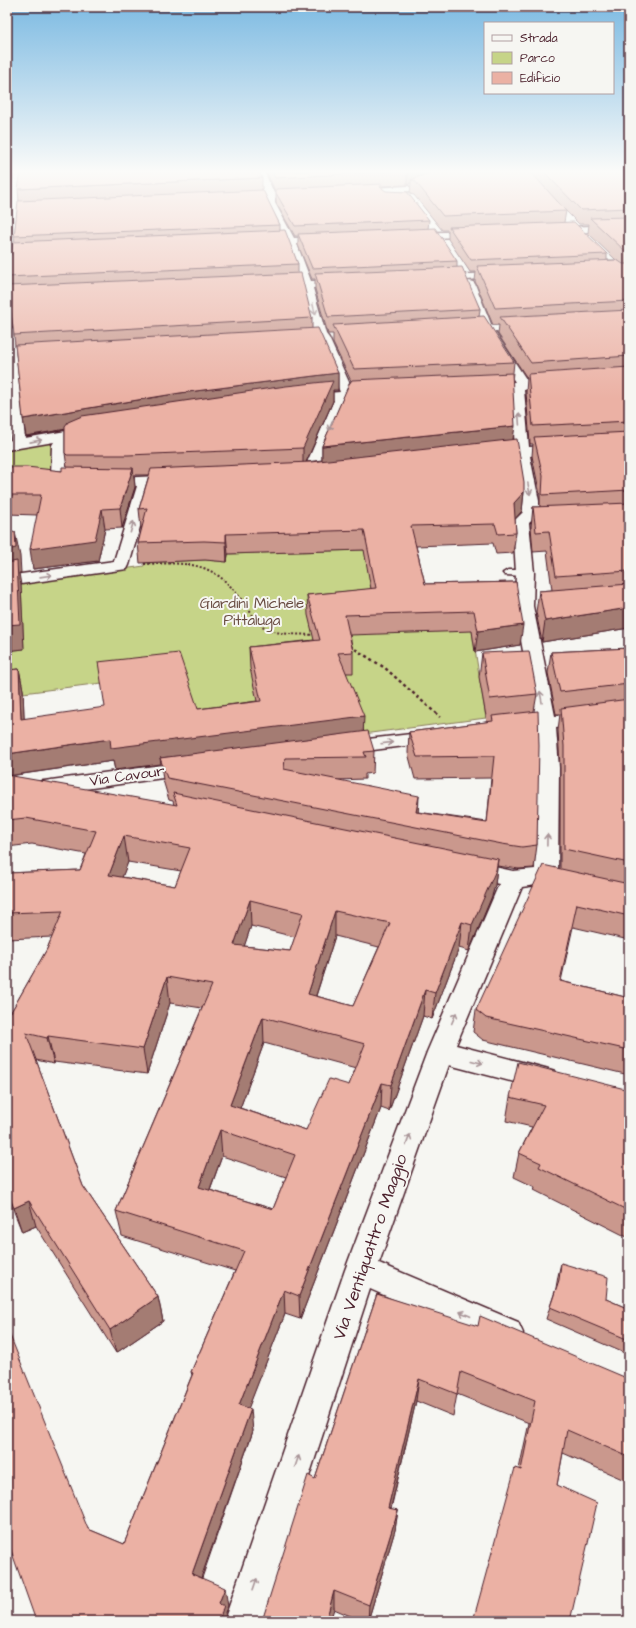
<svg xmlns="http://www.w3.org/2000/svg" width="636" height="1628" font-family="'Architects Daughter',sans-serif">
  <style>
    .green { fill: #c6d488; stroke: #887a5a }
    .lines { fill: none; stroke-linecap: round; stroke-linejoin: round }
    .service-casing { stroke: #4a1f2b; stroke-width: 3 }
    .pedestrian-casing { stroke: #4a1f2b; stroke-width: 3 }
    .minor-casing { stroke: #4a1f2b; stroke-width: 3 }
    .path-far1 { stroke: #4a1f2b; stroke-width: 2; stroke-dasharray: 2 2; stroke-linecap: butt }
    .path { stroke: #4a1f2b; stroke-width: 2.5; stroke-dasharray: 3 3; stroke-linecap: butt }
    .service { fill: #f6f6f2; fill-rule: evenodd }
    .pedestrian { fill: #f6f6f2; fill-rule: evenodd }
    .minor { fill: #f6f6f2; fill-rule: evenodd }
    .wall { fill: #ca988d; stroke: #4a1f2b; fill-rule: evenodd }
    .shaded-wall { fill: #a47c73; stroke: #4a1f2b }
    .building { fill: #ebb1a4; stroke: #4a1f2b; fill-rule: evenodd }
    .oneway { stroke: #a99598 }
    .labels { text-anchor: middle; dominant-baseline: central; stroke-width: 4; stroke-linejoin: round; paint-order: stroke }
    .park-label { font-size: 15px; fill: #694c42; stroke: #f6f6f2 }
    .street-label { font-size: 15px; fill: #4a1f2b; stroke: #f6f6f2 }
    .near-street-label { font-size: 18px; fill: #4a1f2b; stroke: #f6f6f2 }
  </style>
  <rect width="100%" height="100%" fill="#f6f6f2"/>
  <filter id="ink" filterUnits="userSpaceOnUse"><feTurbulence type="fractalNoise" baseFrequency=".025" numOctaves="2"/><feDisplacementMap in="SourceGraphic" scale="8" xChannelSelector="R" yChannelSelector="G"/><feConvolveMatrix kernelMatrix="1 2 1 2 8 2 1 2 1" color-interpolation-filters="sRGB"/></filter>
  <g filter="url(#ink)">
    <!-- green -->
    <g class="green">
      <path d="M56 440 55 478 7 475V450Z"/>
      <path d="M364 550 472 631 486 718 363 734 200 730 102 683 23 693V690L7 692V651L24 649 21 584 144 566V563L205 560 227 562 228 554Z"/>
    </g>
    <g class="lines">
      <defs>
        <path id="service" d="M508 570H525L530 573 525 576 505 575 503 573Z"/>
        <path id="pedestrian" d="M522 324 527 327 526 329 468 333 463 330 468 327Z"/>
        <g id="minor">
          <path d="M16 171H24L20 190 18 205 48 203 53 206 48 209 18 210 14 250 40 249 45 252 40 255 14 256 12 270 7 273V205H9L10 190Z"/>
          <path d="M256 171H264L274 193 305 191 310 194 305 197 275 198V203L294 238 328 237 333 240 328 243 297 244 311 281 345 280 351 283 345 286 313 288 326 334 329 338 353 391 374 389 379 390 381 393 379 396 348 400 318 474 315 477 310 479 305 477 302 474 334 400 303 403 298 402 296 399 298 396 303 395 340 392 318 340 314 336 302 288 274 289 270 288 268 286 270 284 274 283 300 282 286 245 259 246 254 243 259 240 284 239 265 203V199L236 200 231 197 236 194 264 193Z"/>
          <path d="M408 186 413 189 411 191 354 195 349 192 354 189Z"/>
          <path d="M629 224V230L552 234 547 231 552 228Z"/>
          <path d="M478 231 483 234 482 236 410 239 405 236 410 233Z"/>
          <path d="M505 272 509 273 511 275 509 277 438 282 432 279 438 276Z"/>
          <path d="M469 281 473 282 475 284 493 329 528 382 556 380 561 381 563 384 561 387 556 388 524 390 529 447 562 445 567 446 569 449 567 452 530 456 539 501V514L529 523 534 573 533 606 555 716 629 707V719L556 728 559 768 558 874 575 878 579 884 575 890 567 892 536 885 522 887 456 1045 545 1068 555 1071 559 1079 555 1087 545 1090 449 1065 379 1263 518 1322 523 1333 518 1344 507 1349 370 1289 262 1621H224L345 1270 427 1052 499 884 459 875 455 869 459 863 467 861 513 871 535 869 537 768 536 731 509 734 502 732 499 728 502 724 535 719 515 606 516 573 513 522 523 512V501L516 457 489 459 484 458 482 455 484 452 515 448 511 390 483 392 478 391 476 388 478 385 483 384 515 382 481 329 463 284 465 282Z"/>
          <path d="M7 326 11 327 13 330 25 438 95 426 100 427 102 430 100 433 70 441 66 446 67 475 74 479 77 482 74 485C65 488 57 484 51 476L52 445 54 442 7 450V442L11 440 7 398Z"/>
          <path d="M177 475 182 477 185 480 182 483 152 485 129 565 127 569 7 586V576L114 561 137 486 104 487 99 485 96 482 99 479Z"/>
          <path d="M437 731 444 733 447 737 444 741 342 754 335 753 332 748 335 743 342 742Z"/>
          <path d="M191 761 198 763 202 768 198 773 7 800V786Z"/>
        </g>
      </defs>
      <!-- service casing -->
      <use href="#service" class="service-casing"/>
      <!-- pedestrian casing -->
      <use href="#pedestrian" class="pedestrian-casing"/>
      <!-- minor casing -->
      <use href="#minor" class="minor-casing"/>
      <!-- path-far1 -->
      <path class="path-far1" d="M144 564C189 563 212 560 241 599 249 608 254 621 264 627 279 636 299 634 315 635"/>
      <!-- path -->
      <path class="path" d="M350 646 385 668 440 717"/>
      <!-- service -->
      <use href="#service" class="service"/>
      <!-- pedestrian -->
      <use href="#pedestrian" class="pedestrian"/>
      <!-- minor -->
      <use href="#minor" class="minor"/>
    </g>
    <!-- wall -->
    <g class="wall">
      <path d="M266 171H629V628L542 642 536 612 539 591 552 590 547 551 533 552 531 527 533 507H540V495L532 456 533 444H530L526 392 527 378 498 334 499 325H493L475 281 476 272H470L448 239V230H442L414 195 410 194 411 183 407 185 382 186V189L429 220 428 229 457 261V267L480 309 479 317 514 362 512 382 513 440 524 492 522 511 515 519 516 533 513 553 496 554 493 543 416 546 425 584 516 582 520 645 475 652 472 631 350 635 353 652V673H346L364 732 374 751 373 773 365 774V779L336 780 418 812 487 822 491 778 415 779 408 753 409 732 487 722 479 677 482 653 537 694 534 711 537 845 534 868 519 869 497 866 495 885 492 896 469 951 459 948 432 1019 423 1016 389 1111 381 1108 300 1319 285 1314 248 1408 253 1431 202 1578 228 1606 225 1612 88 1529 124 1544 192 1375 191 1372 235 1271 122 1236 116 1211 202 1008 170 1003 147 1074 54 1062V1064L36 1060 83 1186 158 1297 163 1321 116 1353 36 1226 22 1232 7 1194V1019L47 949 52 937 7 939V873L80 870 86 854 32 844 7 847V670L19 669 23 690 24 719 198 709 257 701 250 668 249 647 314 640 308 615 307 595 371 589 364 550 228 554 227 562 205 560 140 563 138 543 142 528H141L139 509 149 475H134L135 487 122 528 105 529 98 561 33 569 37 515 7 514V467L62 471 67 468 65 453V430L26 436 13 328 11 326 7 325V257L11 255 15 242 14 236 19 201 18 189 262 178V190L280 225V231L298 264V274L312 318V329L338 373V390H333V401L306 462 322 460V446L351 381 333 343V334H328L315 289V279H312L298 245V236H295L276 203V191H275ZM561 206 579 224H589L588 233 616 260H607V254L564 222 566 211ZM113 761 115 770 161 764 163 780 169 800 173 801 174 805 9 776ZM128 862 181 871 175 886 122 877ZM251 926 295 937 290 951 244 946ZM335 936 379 947 353 1006 316 996ZM264 1043 356 1068 349 1085 306 1130 240 1108ZM222 1156 286 1177 273 1209 210 1190Z"/>
      <path d="M629 648V940L573 927 561 981 629 998V1075L483 1040 473 1032 476 1010 560 868V768L558 730 560 714H556L548 673 551 652Z"/>
      <path d="M629 1090V1238L534 1190 535 1187 514 1177 519 1153 532 1127 506 1121 510 1097Z"/>
      <path d="M561 1263 606 1299 629 1309V1355L546 1319 556 1288 558 1276Z"/>
      <path d="M377 1294 629 1379V1482L563 1453 557 1485 519 1469 529 1423 457 1394 453 1416 416 1401 391 1509 398 1510 395 1530 368 1621H362L334 1609 315 1479Z"/>
    </g>
    <!-- shaded-wall -->
    <g class="shaded-wall">
      <path d="M8 171H15L9 190 8 204H7V174Z"/>
      <path d="M407 171H442L411 180V183L407 185Z"/>
      <path d="M338 373V390H333V401L303 469V448L182 409 26 436 23 419 180 393Z"/>
      <path d="M7 414 9 439 7 441Z"/>
      <path d="M515 426 512 446 322 466V446Z"/>
      <path d="M133 468 135 487 122 528 120 508Z"/>
      <path d="M524 492 522 511 512 522 514 503Z"/>
      <path d="M102 509 105 529 98 561 33 569 30 549Z"/>
      <path d="M15 532 20 556 21 573H19L21 585 24 649 7 651V550Z"/>
      <path d="M226 534 228 554 227 562 226 542Z"/>
      <path d="M629 608V628L542 642 545 621Z"/>
      <path d="M523 625 520 645 475 652 478 631Z"/>
      <path d="M19 669 23 690 25 741 21 719Z"/>
      <path d="M364 716 363 737 160 758 161 764 115 770 113 761 7 776V754L110 739Z"/>
      <path d="M419 796 418 818 416 812Z"/>
      <path d="M124 836 128 862 113 901 109 875Z"/>
      <path d="M498 859 495 885 492 896 469 951 472 925Z"/>
      <path d="M250 900 251 926 236 971 234 945Z"/>
      <path d="M335 911V936L308 1020V994Z"/>
      <path d="M462 922 459 948 432 1019 435 993Z"/>
      <path d="M167 977 170 1003 147 1074 143 1049Z"/>
      <path d="M425 990 423 1016 389 1111 391 1085Z"/>
      <path d="M263 1017 264 1043 232 1130 230 1105Z"/>
      <path d="M48 1036 54 1062V1064L47 1038Z"/>
      <path d="M382 1083 381 1108 300 1319 299 1296Z"/>
      <path d="M220 1130 222 1156 202 1211 199 1187Z"/>
      <path d="M29 1201 36 1226 22 1232 14 1208Z"/>
      <path d="M284 1290 285 1314 241 1427 239 1405Z"/>
      <path d="M158 1297 163 1321 116 1353 110 1330Z"/>
      <path d="M419 1379 416 1401 386 1528 388 1508Z"/>
      <path d="M251 1409 253 1431 196 1592 192 1574Z"/>
      <path d="M398 1510 395 1530 368 1621 369 1605Z"/>
      <path d="M225 1588 228 1606 225 1612 227 1621H219V1603Z"/>
      <path d="M334 1591V1609L330 1621H326Z"/>
    </g>
    <!-- building -->
    <g class="building">
      <path d="M21 171H259L262 178 18 189Z"/>
      <path d="M272 171H403L275 178Z"/>
      <path d="M433 171H530L566 211 443 216 415 181 411 180Z"/>
      <path d="M543 171H629V208L581 210Z"/>
      <path d="M382 184 380 187 386 191 407 192 429 220 295 226 276 193V189Z"/>
      <path d="M263 190 280 225 14 236 18 201Z"/>
      <path d="M629 217V250H624L590 218Z"/>
      <path d="M574 222 607 254 471 260 449 227Z"/>
      <path d="M435 228 457 261 312 268 298 234Z"/>
      <path d="M285 230 298 264 7 277V257L11 255 13 242Z"/>
      <path d="M617 260 623 264H629V301L495 308 477 266Z"/>
      <path d="M462 267 480 309 328 317 315 273Z"/>
      <path d="M301 273 312 318 14 335 11 312 9 309H7V286Z"/>
      <path d="M629 310V356L531 363 500 317Z"/>
      <path d="M484 316 514 362 354 369 333 325Z"/>
      <path d="M318 328 338 373 180 393 23 419 15 345Z"/>
      <path d="M629 367V421L533 426 528 374Z"/>
      <path d="M512 373 515 426 322 446 349 384 352 380Z"/>
      <path d="M333 381 303 448 128 455H67L65 453V426L68 422 82 416 286 386Z"/>
      <path d="M629 432V490L542 495 543 476 534 437Z"/>
      <path d="M517 439 524 482V492L514 503 516 533 498 534 495 524 411 526 425 584 516 582 523 625 478 631 474 611 345 615 353 652 338 653 364 716 111 748 110 739 7 754V670L19 669 21 719 105 707 98 662 179 653 198 709 261 701 249 647 320 640 307 595 376 588 364 530 226 534V542L204 541 138 543 147 508 139 509 151 469 310 462Z"/>
      <path d="M7 467H27L62 471V467L133 468 120 508 102 509 95 540 30 549 41 495H7Z"/>
      <path d="M629 503V571L556 576 549 531 536 532 533 507Z"/>
      <path d="M15 532 16 548 7 550V533Z"/>
      <path d="M17 561 20 624 7 625V563Z"/>
      <path d="M629 584V608L545 621 539 591Z"/>
      <path d="M629 648V684L560 692 551 652Z"/>
      <path d="M529 651 537 694 490 699 482 653Z"/>
      <path d="M629 699V863L564 849V746L561 708Z"/>
      <path d="M538 711 539 746 537 845 522 847 502 844 167 778 160 758 368 731 374 751 364 752 366 757 285 758 284 769 419 796 416 812 487 823 494 756 417 757 409 732 493 721 492 716Z"/>
      <path d="M7 775 177 805 173 793 498 859 496 870 472 925 462 922 435 993 425 990 391 1085 382 1083 299 1296 284 1290 239 1405 251 1409 192 1574 225 1588 219 1603 221 1605H224L219 1621H36L7 1539V1328L88 1529 124 1544 193 1373 191 1372 244 1251 116 1211 212 985 167 977 143 1049 48 1036 47 1038 26 1033 83 1186 158 1297 110 1330 29 1201 14 1208 7 1190V1019L47 949 63 911 7 913V873L80 870 96 831 26 818 7 820ZM124 836 190 848 175 886 109 875ZM250 900 303 913 290 951 234 945ZM335 911 390 923 353 1006 308 994ZM263 1017 365 1044 349 1085 329 1079 306 1130 230 1105ZM220 1130 295 1155 273 1209 199 1187Z"/>
      <path d="M543 865 629 884V916L577 904 560 981 629 998V1050L486 1018 476 1010Z"/>
      <path d="M518 1062 629 1090V1211L539 1167 541 1163 519 1153 544 1105 510 1097Z"/>
      <path d="M561 1263 608 1277 606 1299 629 1309V1340L550 1307 559 1280Z"/>
      <path d="M377 1294 478 1326 480 1316 629 1379V1457L567 1430 557 1485 597 1503 570 1621H473L515 1468 521 1470 535 1401 461 1372 457 1394 419 1379 388 1508 398 1510 369 1605 334 1591 326 1621H262L308 1475 315 1479Z"/>
    </g>
    <!-- one-way arrows -->
    <defs><path id="oneway-shaft" d="M-6 0H5M1.5-3L5.5 0L1.5 3" fill="none" stroke-width="1.6" stroke-linecap="round" stroke-linejoin="round"/></defs>
    <g class="oneway">
      <use href="#oneway-shaft" transform="translate(314 309) rotate(76)"/>
      <use href="#oneway-shaft" transform="translate(519 419) rotate(-94)"/>
      <use href="#oneway-shaft" transform="translate(331 425) rotate(113)"/>
      <use href="#oneway-shaft" transform="translate(36 441) rotate(-11)"/>
      <use href="#oneway-shaft" transform="translate(529 489) rotate(79)"/>
      <use href="#oneway-shaft" transform="translate(132 527) rotate(-74)"/>
      <use href="#oneway-shaft" transform="translate(46 576) rotate(-8)"/>
      <use href="#oneway-shaft" transform="translate(541 697) rotate(-100)"/>
      <use href="#oneway-shaft" transform="translate(387 743) rotate(-7)"/>
      <use href="#oneway-shaft" transform="translate(547 840) rotate(-89)"/>
      <use href="#oneway-shaft" transform="translate(454 1018) rotate(-67)"/>
      <use href="#oneway-shaft" transform="translate(477 1062) rotate(14)"/>
      <use href="#oneway-shaft" transform="translate(408 1140) rotate(-70)"/>
      <use href="#oneway-shaft" transform="translate(465 1314) rotate(-157)"/>
      <use href="#oneway-shaft" transform="translate(297 1461) rotate(-71)"/>
      <use href="#oneway-shaft" transform="translate(255 1584) rotate(-71)"/>
    </g>
  </g>
  <!-- sky -->
  <linearGradient id="sky" x2="0" y2="1"><stop stop-color="#7cbae2"/><stop offset="0.43" stop-color="#fbfbf9"/><stop offset="1" stop-color="#fbfbf9" stop-opacity="0"/></linearGradient>
  <rect width="636" height="399" fill="url(#sky)"/>
  <g class="labels">
    <!-- park labels -->
    <g class="park-label">
      <text x="252" y="603">Giardini Michele<tspan x="252" dy="17">Pittaluga</tspan></text>
    </g>
    <!-- street labels -->
    <g class="street-label">
      <text transform="translate(127 776) rotate(-8)">Via Cavour</text>
    </g>
    <!-- near-street labels -->
    <g class="near-street-label">
      <text transform="translate(370 1247) rotate(-71)">Via Ventiquattro Maggio</text>
    </g>
  </g>
  <!-- margin -->
  <rect width="636" height="1628" fill="none" stroke="#f6f6f2" stroke-width="24"/>
  <rect x="12" y="12" width="612" height="1604" fill="none" stroke="#4a1f2b" stroke-width="1.5" filter="url(#ink)"/>
  <!-- legend -->
  <rect x="484" y="22" width="130" height="72" fill="#f6f6f2" stroke="#b1a0a2"/>
  <rect x="492" y="35" width="20" height="6" fill="#f6f6f2" stroke="#b1a0a2"/>
  <text x="520" y="42" font-size="12" fill="#4a1f2b">Strada</text>
  <rect x="492" y="52" width="20" height="12" fill="#c6d488" stroke="#b1a0a2"/>
  <text x="520" y="62" font-size="12" fill="#4a1f2b">Parco</text>
  <rect x="492" y="72" width="20" height="12" fill="#ebb1a4" stroke="#b1a0a2"/>
  <text x="520" y="82" font-size="12" fill="#4a1f2b">Edificio</text>
</svg>
